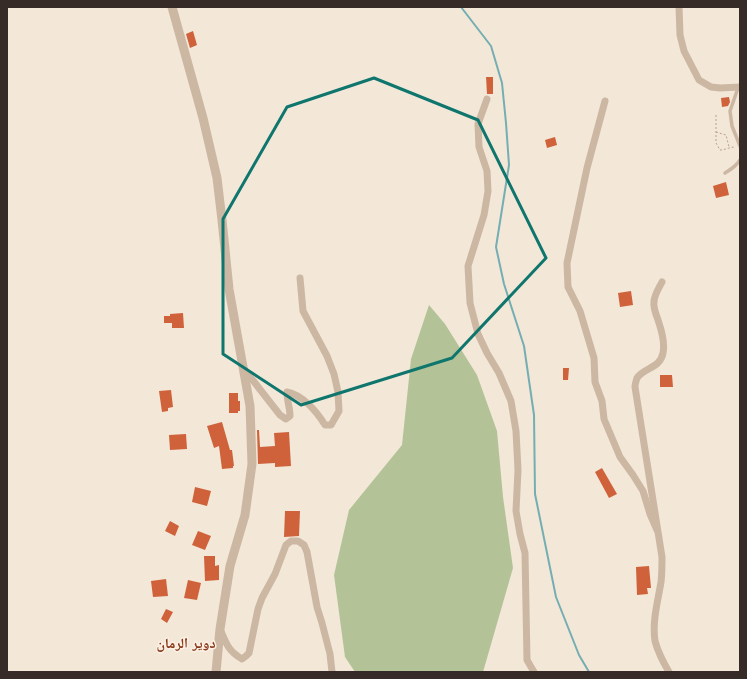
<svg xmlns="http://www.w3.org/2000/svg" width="747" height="679" font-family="Jost,'Noto Naskh Arabic',sans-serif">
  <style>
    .green { fill: #b3c397 }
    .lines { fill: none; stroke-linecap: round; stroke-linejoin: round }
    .stream { stroke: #75aeb2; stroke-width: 2 }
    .building { fill: #cf623a }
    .path { stroke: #b7a08d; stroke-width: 1; stroke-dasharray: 2 2; stroke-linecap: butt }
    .service { stroke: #ccb7a3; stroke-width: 3.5 }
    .minor { stroke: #ccb7a3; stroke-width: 7 }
    .tertiary { stroke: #ccb7a3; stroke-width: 9 }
    .marked { fill: none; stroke: #0f766e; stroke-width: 3; stroke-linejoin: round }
    .labels { text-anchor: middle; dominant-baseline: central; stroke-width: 3; stroke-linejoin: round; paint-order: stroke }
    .quarter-label { font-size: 14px; font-weight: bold; fill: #8b3719; stroke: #faf1e4 }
  </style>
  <rect width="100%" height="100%" fill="#f3e7d8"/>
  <!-- green -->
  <path class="green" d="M429 305 445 324 477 375 497 431 503 497 513 568 483 672H355L345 657 334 575 349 510 402 445 411 359Z"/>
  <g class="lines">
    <!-- stream -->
    <path class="stream" d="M461 7 491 46 502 83 506 123 509 165 496 247 504 284 524 346 534 415 535 494 556 597 579 655 589 672"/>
  </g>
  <!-- building -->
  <g class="building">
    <path d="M193 31 197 45 190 48 186 34Z"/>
    <path d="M486 77H493V94H487Z"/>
    <path d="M729 97 730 102 728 106 722 107 721 98Z"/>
    <path d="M555 137 557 145 547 148 545 140Z"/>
    <path d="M726 182 729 195 716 198 713 186Z"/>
    <path d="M631 291 633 305 620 307 618 293Z"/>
    <path d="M183 313 184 328H172V323H164V316H170V314Z"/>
    <path d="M563 368H569L568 380H563Z"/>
    <path d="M660 375H672L673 387H660Z"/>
    <path d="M171 390 173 407 168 408V411L162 412 159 391Z"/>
    <path d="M229 393H238V401H240V411H238V413H229Z"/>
    <path d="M222 422 230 450H232L234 466H233V468L222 469 219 446 214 448 207 426Z"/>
    <path d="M257 430H259L260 447 275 446 274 433 289 432 291 466 275 467V463L258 464Z"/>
    <path d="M186 434 187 449 170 450 169 435Z"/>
    <path d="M602 468 617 494 609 498 595 472Z"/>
    <path d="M195 487 211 491 207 506 192 502Z"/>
    <path d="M285 511H300L299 536 284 537Z"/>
    <path d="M170 521 179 526 175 536 165 531Z"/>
    <path d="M198 531 211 536 205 550 192 545Z"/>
    <path d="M204 556H215V566L219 565V580L205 581Z"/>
    <path d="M649 566 651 588H647L648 594 637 595 636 567Z"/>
    <path d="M166 579 168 596 153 597 151 581Z"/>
    <path d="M188 580 201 583 197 600 184 598Z"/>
    <path d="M166 609 173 612 167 623 161 619Z"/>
  </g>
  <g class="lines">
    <!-- path -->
    <g class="path">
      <path d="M716 115V143L720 150C725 150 730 147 735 147"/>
      <path d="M716 132 726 135 729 147"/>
    </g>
    <!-- service -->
    <g class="service">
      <path d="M738 88 730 111 732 126 740 146"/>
      <path d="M725 173C730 170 737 165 740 160"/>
    </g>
    <!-- minor -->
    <g class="minor">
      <path d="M679 7 680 35 684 51 699 80 711 87 720 88 740 87"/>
      <path d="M487 99 478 124 479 147 487 171 488 191 484 215 468 266 470 303 478 334 487 353 499 373 511 401 516 431 518 470 516 511 520 534 525 553 527 660 534 672"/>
      <path d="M605 101 587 168 567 263 568 287 580 311 594 358 595 382 602 401 604 419 620 457 633 475 643 491 650 514 657 530"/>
      <path d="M662 282C659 288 654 295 654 302 653 309 657 316 659 323 662 332 665 343 663 353 660 369 644 367 637 378 636 381 635 384 635 387L662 557C662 565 662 574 661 582 658 601 652 621 655 641 658 652 663 662 669 672"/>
      <path d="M244 369 280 415 286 419 290 416C290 408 287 401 287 392 303 395 317 412 325 425H331L339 411 338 392 334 374 327 356 303 311 300 278"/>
      <path d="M220 629C226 643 228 651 242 659L246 656 249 653 258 609 262 598 275 574 286 545 291 541H298L304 545 307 552 317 607 322 623 330 654 332 672"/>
    </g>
    <!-- tertiary -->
    <path class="tertiary" d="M172 7 203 118 217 178 222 220 229 289 250 406 252 464 245 515 230 566 220 629 216 672"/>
  </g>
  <!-- marked area -->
  <path class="marked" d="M374 78 478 120 546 258 452 358 301 405 223 354V219L287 107Z"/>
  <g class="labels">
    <!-- quarter labels -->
    <g class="quarter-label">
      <text x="186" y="643">دوير الرمان</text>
    </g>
  </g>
  <!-- border -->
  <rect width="747" height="679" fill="none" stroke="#362b26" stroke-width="16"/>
</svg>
